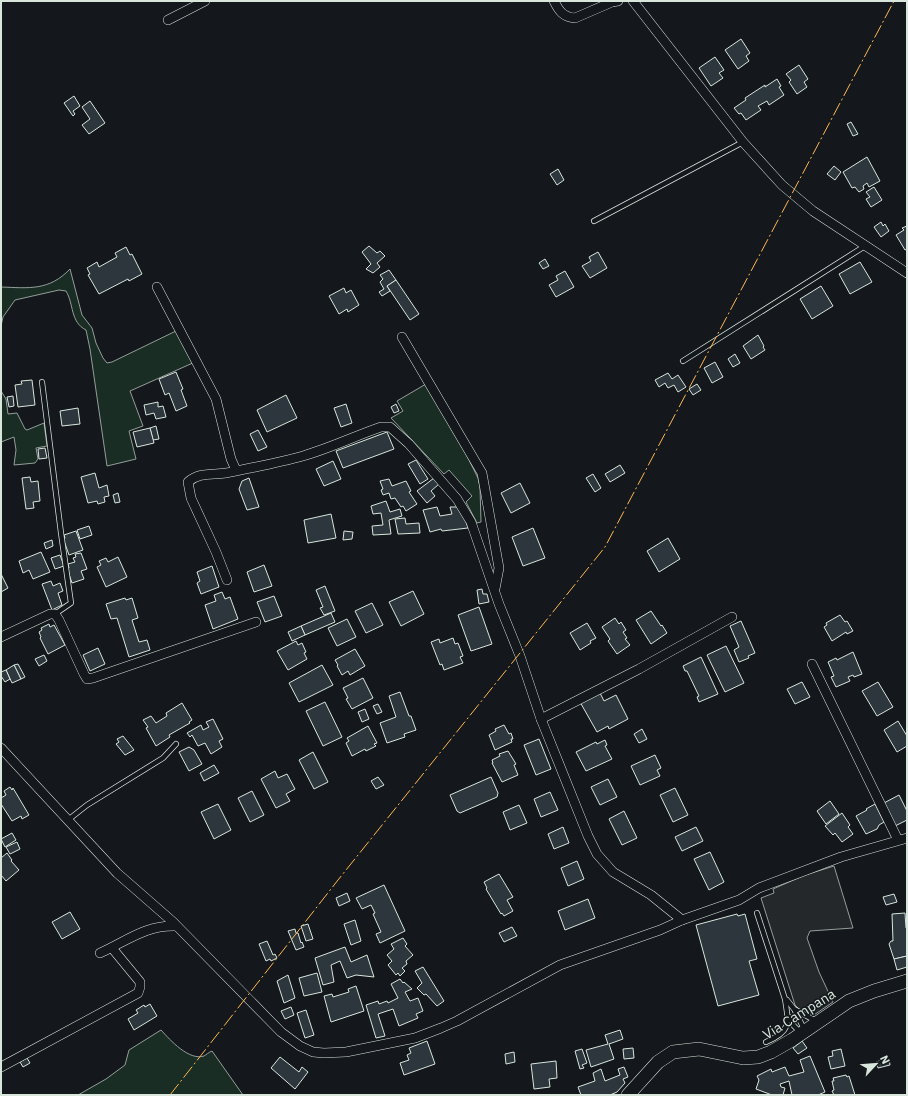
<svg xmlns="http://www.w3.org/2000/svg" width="908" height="1096" font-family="'IBM Plex Sans',sans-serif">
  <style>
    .green { fill: #1a2d24; stroke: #939e99 }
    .parking { fill: #24282b; stroke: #939e99 }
    .building { fill: #2c363c; stroke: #d8e6dc }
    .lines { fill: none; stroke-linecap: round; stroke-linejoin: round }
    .service-casing { stroke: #d8e6dc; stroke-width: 6 }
    .minor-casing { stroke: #d8e6dc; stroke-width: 10 }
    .secondary-casing { stroke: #d8e6dc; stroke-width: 14 }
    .service { stroke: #14181c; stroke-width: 4.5 }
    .minor { stroke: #14181c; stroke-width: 9 }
    .secondary { stroke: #14181c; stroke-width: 13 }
    .power { stroke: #ffb74d; stroke-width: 1; stroke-dasharray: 14 3 2 3; stroke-linecap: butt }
    .labels { text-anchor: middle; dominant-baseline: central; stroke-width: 3; stroke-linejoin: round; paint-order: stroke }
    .street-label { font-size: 14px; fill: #d8e6dc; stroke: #14181c }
  </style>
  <rect width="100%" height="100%" fill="#14181c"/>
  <!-- green -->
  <g class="green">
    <path d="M70 269 82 315 92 328 96 343 103 358 107 363 112 362 176 331 195 362 130 391 143 426 129 431 136 459 107 466 90 349 86 330C70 322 74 304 66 291L59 290 15 300 3 317 1 326V287C29 288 49 291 70 269Z"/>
    <path d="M426 384 465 452 478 478 480 487 481 522 477 523 466 502 472 496 449 470 444 474 391 418 403 411 397 401Z"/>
    <path d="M1 391 6 399 8 414 17 413 25 429 27 430 44 423 47 446 36 448 38 459 35 463 14 465 16 450 14 437 1 442Z"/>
    <path d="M161 1030C170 1040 189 1061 204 1056 206 1055 209 1052 212 1051L243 1095H78L106 1079 125 1065 129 1050Z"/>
  </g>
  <!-- parking -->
  <path class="parking" d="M834 866 853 928 810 931 807 938 819 972 833 1002 814 1015 800 1010 795 1005 761 898 774 893 773 889 805 875Z"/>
  <!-- building -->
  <g class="building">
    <path d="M741 39 750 53 746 56 749 61 738 69 725 50Z"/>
    <path d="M715 57 724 70 719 73 723 78 711 86 699 68Z"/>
    <path d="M799 65 808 79 804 82 807 87 797 94 789 82 791 80 786 74Z"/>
    <path d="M777 79 781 86 779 87 784 95 769 105 767 101 758 106 761 110 746 120 741 113 739 114 734 108 746 100 745 98 765 85V87Z"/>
    <path d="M74 96 80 106 73 111 75 114 73 116 64 103Z"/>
    <path d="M90 101 105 123 89 134 82 125 90 119 82 107Z"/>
    <path d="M851 122 858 134 853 136 847 124Z"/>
    <path d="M867 157 880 181 869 187 867 183 863 186 864 189 859 192 855 187 852 188 843 172Z"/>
    <path d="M834 166 841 172 835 180 827 174Z"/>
    <path d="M558 169 564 180 557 185 550 174Z"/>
    <path d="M874 187 882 200 871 207 866 199 870 197 866 192Z"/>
    <path d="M881 222 883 226 885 224 889 231 881 237 874 227Z"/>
    <path d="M907 226V249L905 250 896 235 904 230 902 228Z"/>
    <path d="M369 246 377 253 380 251 385 256 377 263 380 267 373 273 366 269 371 264 362 252Z"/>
    <path d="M126 247 130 255 132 254 142 274 129 281 128 279 99 294 88 275 90 274 87 268 97 262 99 267 117 257 115 253Z"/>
    <path d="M598 252 607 268 590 278 582 266 591 261 589 257Z"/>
    <path d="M545 259 549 266 543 269 539 263Z"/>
    <path d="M860 262 872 282 850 294 839 274Z"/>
    <path d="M389 270 396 280 387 286 390 291 382 296 379 292 384 289 380 282 383 279 380 275Z"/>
    <path d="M565 271 574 287 556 297 549 285 558 280 556 276Z"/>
    <path d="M396 280 419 314 410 320 387 286Z"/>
    <path d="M821 286 833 306 812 319 800 299Z"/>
    <path d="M344 288 346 293 351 290 359 305 348 312 347 309 339 314 329 296Z"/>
    <path d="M758 335 764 346 763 347 765 350 751 359 743 346Z"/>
    <path d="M735 354 740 363 733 367 728 359Z"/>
    <path d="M715 362 723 377 712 383 704 368Z"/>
    <path d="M176 372 183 389 181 390 187 406 176 411 169 393 165 395 159 379Z"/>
    <path d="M668 373 672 379 678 375 686 387 678 392 674 385 668 388 665 383 659 387 655 380Z"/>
    <path d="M32 380 35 405 18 407 15 385 22 384 21 381Z"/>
    <path d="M697 384 701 390 693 395 689 389Z"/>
    <path d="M286 395 297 418 267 432 257 410Z"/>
    <path d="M13 396 14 406 9 407 7 397Z"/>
    <path d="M158 402V407L163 406 166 417 156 419 154 413 146 415 144 405Z"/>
    <path d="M346 404 352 423 341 427 334 408Z"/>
    <path d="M396 404 399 411 394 413 391 407Z"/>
    <path d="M78 408 80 424 62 426 60 411Z"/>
    <path d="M156 426 159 439 153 440 150 428Z"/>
    <path d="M150 428 154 443 137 447 133 432Z"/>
    <path d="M258 430 267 447 258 451 250 434Z"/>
    <path d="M387 432 394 449 343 468 336 451Z"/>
    <path d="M45 448 47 458 39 459 38 449Z"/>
    <path d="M416 460 428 479 420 484 408 464Z"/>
    <path d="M333 461 341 479 324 486 316 469Z"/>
    <path d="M620 465 625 473 610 482 605 474Z"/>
    <path d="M95 473 99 488 107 485 109 496 104 497 105 502 98 504 97 501 88 503 81 477Z"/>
    <path d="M593 474 601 488 595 492 586 478Z"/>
    <path d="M30 477 31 482 38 481 40 501 33 502 34 508 26 509 22 478Z"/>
    <path d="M249 478 259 507 247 510 239 489 242 481Z"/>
    <path d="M434 478 439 484 431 491 435 496 427 503 417 491Z"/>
    <path d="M389 479 392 486 406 481 411 491 409 492 417 504 406 511 403 506 401 507 395 498 391 499 389 493 383 495 381 490 383 489 380 481Z"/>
    <path d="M520 483 530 503 511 513 501 493Z"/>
    <path d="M118 493 120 502 115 503 113 495Z"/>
    <path d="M386 501 390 512 400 509 402 516 389 520 391 534 373 535 372 526 383 525 381 513 373 514 371 506Z"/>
    <path d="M437 507 440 516 452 514 450 507H461L468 528 442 531 441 529 430 532 423 510Z"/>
    <path d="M331 514 336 538 308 543 304 520Z"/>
    <path d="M405 518 406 524 419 523 420 533 398 534 395 519Z"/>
    <path d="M89 526 92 535 80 539 77 530Z"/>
    <path d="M533 528 545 558 523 566 512 537Z"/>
    <path d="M76 531 83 550 69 555 63 538H65L64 535Z"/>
    <path d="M344 531 353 532 352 539 343 540Z"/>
    <path d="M668 538 680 559 659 572 647 551Z"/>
    <path d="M52 540 53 546 46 549 44 543Z"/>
    <path d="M41 552 50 572 33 579 29 570 23 573 19 561Z"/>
    <path d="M81 553 87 569 81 571 84 579 72 583 67 568H69L68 564 75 562 73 558 76 557 75 554Z"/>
    <path d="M60 555 64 566 55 569 51 558Z"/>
    <path d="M118 557 127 577 106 587 97 567 101 565 99 561 106 558 108 562Z"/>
    <path d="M264 565 272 586 254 592 247 572Z"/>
    <path d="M212 566 219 587 201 594 197 583 200 581 197 572Z"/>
    <path d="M1 574 8 588 1 592Z"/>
    <path d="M51 581 53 586 60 583 63 591 58 593 62 605 52 610 42 584Z"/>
    <path d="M325 586 335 611 324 615 320 608 323 607 316 590Z"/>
    <path d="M482 589 483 594H487L489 602 479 604 477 590Z"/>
    <path d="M413 591 424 614 401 626 389 602Z"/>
    <path d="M222 592 225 599 230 597 238 619 213 629 205 605 216 601 214 595Z"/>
    <path d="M274 596 282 616 265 622 257 602Z"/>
    <path d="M125 598 126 600 132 598 138 618 132 620 139 642 147 640 150 650 129 657 117 618 111 619 106 604Z"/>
    <path d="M372 603 383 625 366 633 355 611Z"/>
    <path d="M479 607 492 644 471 651 458 615Z"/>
    <path d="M651 611 661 626 662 625 667 633 651 644 636 620Z"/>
    <path d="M331 613 335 622 305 635 301 626Z"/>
    <path d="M840 615 845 622 847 621 853 631 847 634 846 632 832 641 824 627 827 625 826 623Z"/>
    <path d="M615 618 619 624 621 622 626 630 623 632 627 638 625 639 630 645 617 654 608 641 610 639 602 627Z"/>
    <path d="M347 619 356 637 337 646 328 628Z"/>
    <path d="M741 621 755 653 748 656 749 658 739 662 734 650 739 647 730 626Z"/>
    <path d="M587 623 596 638 590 641 591 643 580 650 570 633Z"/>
    <path d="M49 624 50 627 54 625 65 645 48 654 40 638 41 637 39 632 42 630 41 628Z"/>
    <path d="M301 626 305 635 292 641 288 632Z"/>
    <path d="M453 638 455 644 458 643 463 656 460 657 463 663 444 670 442 664 440 665 431 642 439 639 440 643Z"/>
    <path d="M296 641 298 645 302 643 306 652 304 653 307 659 288 670 277 651Z"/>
    <path d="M726 646 744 683 725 692 707 655Z"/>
    <path d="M98 648 105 664 90 671 83 655Z"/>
    <path d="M355 649 365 666 350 675 348 671 342 675 337 666 338 665 335 660Z"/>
    <path d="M853 652 862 674 854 677 853 675 848 677 850 681 836 687 831 677 834 676 828 662 836 658 837 660Z"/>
    <path d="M44 655 47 661 39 666 35 659Z"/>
    <path d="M701 657 718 694 699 702 697 697 699 696 687 671H685L683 666Z"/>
    <path d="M18 664 25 677 21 679 14 665Z"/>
    <path d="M14 665 21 679 12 683 6 670Z"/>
    <path d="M322 665 333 685 299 702 289 683Z"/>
    <path d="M6 670 10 679 5 682 1 676V672Z"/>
    <path d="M363 678 373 698 352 709 346 699 348 698 343 688Z"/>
    <path d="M802 682 810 697 795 704 787 689Z"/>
    <path d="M878 682 893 707 877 716 862 691Z"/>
    <path d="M400 692 409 716H411L416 730 404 734 405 737 387 743 380 723 396 717 389 696Z"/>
    <path d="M600 693 604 701 616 695 628 719 609 729 608 726 597 732 580 702Z"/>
    <path d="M325 702 342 737 323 746 306 711Z"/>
    <path d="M182 703 192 720 189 722 190 723 169 735 170 737 156 746 146 728 148 727 143 720 151 716 156 723 167 716 166 713Z"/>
    <path d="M378 704 382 712 377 714 373 706Z"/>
    <path d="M365 709 369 719 362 722 358 712Z"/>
    <path d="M213 719 223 739 219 741 222 747 211 754 205 743 198 746 192 735 190 737 187 733 201 725 203 730 209 727 206 722Z"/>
    <path d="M898 721 907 736V746L897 752 884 730Z"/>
    <path d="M504 725 509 734 511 733 513 739H511L512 742 495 750 489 735 496 731 495 729Z"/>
    <path d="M368 726 377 743 374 744 376 746 366 751 365 749 352 756 346 743 349 741 347 738Z"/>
    <path d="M642 729 647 739 639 743 634 734Z"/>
    <path d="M123 736 134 750 125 755 116 744 119 742 117 739Z"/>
    <path d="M539 739 551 769 536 775 524 745Z"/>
    <path d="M605 740 607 745 605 746 612 759 586 771 576 752 596 742 597 744Z"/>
    <path d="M189 747 194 750 202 764 189 771 179 752Z"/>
    <path d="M508 751 516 764 514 765 518 775 502 782 492 763H493L492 760 500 756 499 754Z"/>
    <path d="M313 752 328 782 314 789 299 760Z"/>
    <path d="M655 755 661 768 657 770 660 776 640 785 631 766Z"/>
    <path d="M214 765 219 773 204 781 200 773Z"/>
    <path d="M275 771 278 778 287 774 295 789 286 794 290 801 276 808 261 779Z"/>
    <path d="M378 777 384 785 376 789 371 781Z"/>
    <path d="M491 777 498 793 497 797 460 813 457 811 450 795Z"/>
    <path d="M608 779 617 797 600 805 591 787Z"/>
    <path d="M10 787 12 790 13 788 29 815 22 819 21 816 12 821 1 804V798L6 795 4 791Z"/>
    <path d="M675 788 688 815 673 822 660 795Z"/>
    <path d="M252 791 264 815 250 822 238 798Z"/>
    <path d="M550 792 558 810 541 817 534 799Z"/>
    <path d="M899 795 907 811V820L893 827 884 803Z"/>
    <path d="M830 801 839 814 826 824 817 811Z"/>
    <path d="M218 804 231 830 214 839 201 812Z"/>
    <path d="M875 804 884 822 879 825 877 829 866 834 856 816 867 810 866 809Z"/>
    <path d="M519 805 527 823 510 830 503 812Z"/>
    <path d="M624 811 637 838 622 845 609 819Z"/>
    <path d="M842 813 850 825 848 827 853 834 842 842 835 833 833 835 825 826Z"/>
    <path d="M563 827 569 843 554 849 548 834Z"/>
    <path d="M696 827 703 841 682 851 675 837Z"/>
    <path d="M12 833 16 840 5 847 1 839Z"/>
    <path d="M17 842 20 849 10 854 6 847Z"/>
    <path d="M710 852 724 882 709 890 694 859Z"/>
    <path d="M7 853 12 860 11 861 19 870 6 881 1 875V858Z"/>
    <path d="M577 861 584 879 568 886 561 868Z"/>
    <path d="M499 874 513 897 507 900 513 911 504 916 502 913 501 914 486 889 487 888 484 882Z"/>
    <path d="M384 885 405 931 380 943 376 934 381 932 373 914 375 913 371 905 362 909 356 898Z"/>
    <path d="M347 893 350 901 339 906 336 898Z"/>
    <path d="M894 894 897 902 886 905 883 897Z"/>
    <path d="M588 899 595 918 565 930 558 911Z"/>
    <path d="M70 912 80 929 62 939 52 922Z"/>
    <path d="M905 913 906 928H907V956L894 959 889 944 891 941H893L892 914Z"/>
    <path d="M737 914 738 916 745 914 757 959 749 961 759 995 718 1006 696 925Z"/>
    <path d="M355 920 361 941 351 945 344 924Z"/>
    <path d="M308 924 313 939 306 941 301 926Z"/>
    <path d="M512 927 517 936 504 942 499 933Z"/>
    <path d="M295 929 296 933H298L301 943 302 942 304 947 296 950 288 931Z"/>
    <path d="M403 938 407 944 405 946 413 955 406 961 407 964 402 968 405 971 400 976 398 973 396 975 388 965 392 961 387 955 394 949 391 944Z"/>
    <path d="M267 941 273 955 275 954 277 958 271 961 270 959 266 961 259 944Z"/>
    <path d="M345 947 351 962 367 955 374 977 356 975 347 978 340 961 331 965 334 982 323 985 315 958Z"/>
    <path d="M907 956V967L897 970 894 959Z"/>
    <path d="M423 967 444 1001 437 1006 426 994 424 995 417 988 422 983 415 971Z"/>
    <path d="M317 973 322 992 304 996 299 978Z"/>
    <path d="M288 975 295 998 284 1003 277 981Z"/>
    <path d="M400 979 403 983 404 982 412 989 405 992 410 1001 418 998 423 1011 416 1014 418 1018 399 1026 393 1009 378 1014 385 1036 376 1038 366 1005 378 1001 379 1004 387 1001 388 1003 398 998 391 984Z"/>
    <path d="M356 986 364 1011 331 1022 324 996 332 994 333 997 349 992 348 989Z"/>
    <path d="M150 1004 157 1016 134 1030 128 1019 138 1013 136 1010 144 1005 145 1007Z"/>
    <path d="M291 1007 294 1015 285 1019 281 1011Z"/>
    <path d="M306 1010 314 1035 305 1038 297 1013Z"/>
    <path d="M620 1030 623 1039 609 1044 614 1059 591 1067 586 1050 608 1044 605 1035Z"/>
    <path d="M427 1041 435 1064 404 1075 400 1063 409 1060 407 1055 411 1053 409 1048Z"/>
    <path d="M802 1041 807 1048 798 1054 793 1048Z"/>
    <path d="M633 1048 634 1058 624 1059 623 1049Z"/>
    <path d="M582 1049 587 1063 582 1065 584 1068 580 1069 575 1051Z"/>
    <path d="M841 1049 845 1066 831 1069 828 1057 833 1056 832 1051Z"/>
    <path d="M514 1052 515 1062 506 1064 505 1054Z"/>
    <path d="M810 1056 825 1092 818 1095H792L789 1081 780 1084 781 1087 785 1088 783 1095H772L756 1089 759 1080 757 1076 771 1069 772 1072 785 1067 789 1076 804 1072 800 1060Z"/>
    <path d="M280 1057 299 1072 302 1067 308 1072 295 1089 271 1068Z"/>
    <path d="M27 1058 30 1063 23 1067 20 1062Z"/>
    <path d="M889 1058 890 1065 878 1068 876 1062Z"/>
    <path d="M556 1061 557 1078 549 1079 550 1087 534 1089 531 1064Z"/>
    <path d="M624 1067 628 1077 623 1079 625 1083 617 1092 610 1095H581L578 1087 595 1081 593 1073 601 1069 605 1081 620 1075 618 1069Z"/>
    <path d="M846 1075 847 1077 849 1076 855 1095H834L832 1091 834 1090 832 1081H834L833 1078Z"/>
  </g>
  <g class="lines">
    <defs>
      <g id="service">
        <path d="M594 221 743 142"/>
        <path d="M683 361 865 246"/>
        <path d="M42 382 61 533 71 603 55 614"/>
        <path d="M68 820 87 805 163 758 176 744"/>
        <path d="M757 913 785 999C789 1024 791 1031 766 1042"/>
        <path d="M787 1000 794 1009 816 1021"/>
        <path d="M795 1011 804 1029"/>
        <path d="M789 1017 794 1026 801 1033"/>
      </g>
      <g id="minor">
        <path d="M554 1C559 11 563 17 575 18L612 2 618 1"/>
        <path d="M633 1 743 142 782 185 813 211 907 273"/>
        <path d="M168 20 205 1"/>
        <path d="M157 287 216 399 231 459 236 470"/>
        <path d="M402 337 482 473 499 568 495 589"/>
        <path d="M227 580 216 552 191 498 188 482C199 472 212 475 226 473 251 468 278 463 303 456 330 448 355 436 381 427H390L409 444 457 499 471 522 499 604 520 656 541 719 588 836 597 854 613 872 651 895 682 920"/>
        <path d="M1 637 50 614H55L59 620 84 674 87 679 93 678 256 622"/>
        <path d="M812 664 898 840"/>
        <path d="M541 719 639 669 732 617"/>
        <path d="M1 748 117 873 173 922 281 1032 300 1046 313 1052 324 1053 346 1052 415 1038 441 1028 457 1021 560 965 660 930 682 920 739 900 759 888 841 857 907 838"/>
        <path d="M100 953C127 941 145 925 176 926"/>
        <path d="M1 1067 138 993 140 987V982L112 948"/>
      </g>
      <path id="secondary" d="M628 1095 658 1062 673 1052 699 1049 743 1058 758 1057 771 1052 792 1040 849 1001 874 991 907 981"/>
    </defs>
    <!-- service casing -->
    <use href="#service" class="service-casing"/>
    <!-- minor casing -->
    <use href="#minor" class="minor-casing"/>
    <!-- secondary casing -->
    <use href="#secondary" class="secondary-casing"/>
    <!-- service -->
    <use href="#service" class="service"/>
    <!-- minor -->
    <use href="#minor" class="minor"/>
    <!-- secondary -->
    <use href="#secondary" class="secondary"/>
    <!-- power -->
    <path class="power" d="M170 1095 338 880 605 547 894 1"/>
  </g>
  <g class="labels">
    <!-- street labels -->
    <g class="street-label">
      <text transform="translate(799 1014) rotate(-32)">Via Campana</text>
    </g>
  </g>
  <!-- border -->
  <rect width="908" height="1096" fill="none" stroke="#d8e6dc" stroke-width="4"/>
  <!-- north arrow -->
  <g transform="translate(876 1064) rotate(64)" stroke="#14181c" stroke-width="3" paint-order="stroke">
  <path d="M0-3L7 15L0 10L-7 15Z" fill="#d8e6dc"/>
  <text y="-6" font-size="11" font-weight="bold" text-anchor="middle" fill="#d8e6dc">N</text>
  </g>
</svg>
